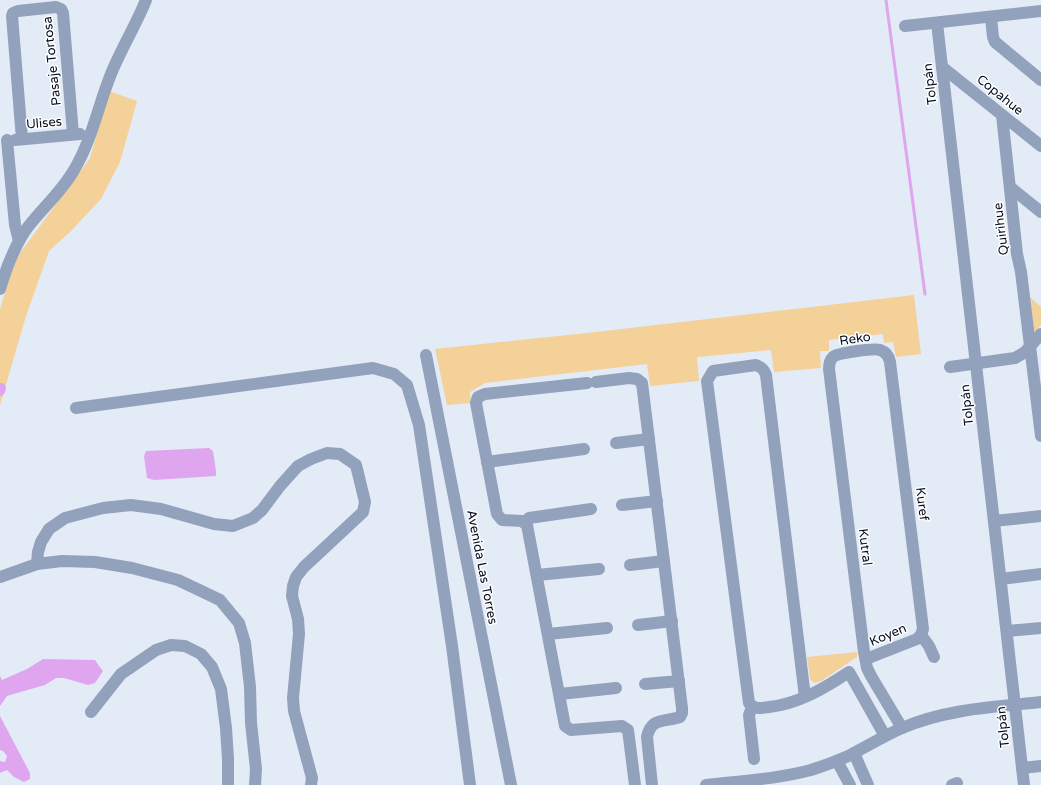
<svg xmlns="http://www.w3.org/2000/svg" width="1041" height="785" font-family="'Varela Round',sans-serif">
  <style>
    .green { fill: #f4d198 }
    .water { fill: #dfa6ef }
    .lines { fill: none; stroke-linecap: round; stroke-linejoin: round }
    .stream { stroke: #dfa6ef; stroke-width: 3 }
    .canal { stroke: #dfa6ef; stroke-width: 10 }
    .minor { stroke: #92a2bc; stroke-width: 12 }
    .labels { text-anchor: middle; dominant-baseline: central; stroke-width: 3; stroke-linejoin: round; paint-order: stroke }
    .street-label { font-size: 13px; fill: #030e22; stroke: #fff }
  </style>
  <rect width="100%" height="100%" fill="#e3ebf7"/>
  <!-- green -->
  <g class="green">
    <path d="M109 91 137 101 120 162 101 199 70 232 49 251 26 316 0 405V309L10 274 20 253 90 158Z"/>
    <path d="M914 295 921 354 896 357 893 342 884 343 883 334 829 340V351H820L821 368 774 372 771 350 697 357 699 381 650 386 647 364 485 383 470 392 471 403 447 405 435 349 587 333Z"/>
    <path d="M1030 297 1041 307V325L1034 333Z"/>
    <path d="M857 652V657L821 681 814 683 810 679 807 657Z"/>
  </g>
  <!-- water -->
  <g class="water">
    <path d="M209 448 213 451 216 471V476L154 480 147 478 144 456 146 451Z"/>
    <path d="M43 659 95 660 99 666 103 671 95 683 88 685 64 678H56L45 685 17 693 7 696 0 706V676L2 680 27 669Z"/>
    <path d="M0 716 30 773V779L24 782 14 777 7 770 0 773V761L5 762 7 756 3 751 0 750Z"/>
  </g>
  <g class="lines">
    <!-- stream -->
    <path class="stream" d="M886 0 925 294"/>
    <!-- canal -->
    <path class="canal" d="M0 391 1 388"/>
    <!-- minor -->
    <g class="minor">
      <path d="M991 17 993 37 995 42 1041 80"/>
      <path d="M937 23 1024 785"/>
      <path d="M905 26 1041 11"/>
      <path d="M942 67 1041 146"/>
      <path d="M1002 115 1017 254 1021 272 1041 436"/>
      <path d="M22 139 12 16 13 13 18 11 56 7 61 9 63 13 73 134"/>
      <path d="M7 140 15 225 19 241"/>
      <path d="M15 140 80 134"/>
      <path d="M1010 187 1041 212"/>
      <path d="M0 289C6 269 13 249 25 231 40 210 61 193 74 170 92 140 98 106 111 74 121 49 136 25 146 0"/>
      <path d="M426 355 511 785"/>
      <path d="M950 367 1015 358 1025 352 1041 334"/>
      <path d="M596 382 629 378 637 379 642 383 682 708V713L680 717C665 722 651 717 647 737L652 785"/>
      <path d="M587 383 485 394 478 397 476 403 497 514 502 520 522 521 527 525 565 726 571 730 622 726 628 730 635 785"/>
      <path d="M76 408 373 368 394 374 407 385 419 425 452 646 470 785"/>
      <path d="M616 443 649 439"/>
      <path d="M487 462 584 449"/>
      <path d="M622 505 657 501"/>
      <path d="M994 521 1041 516"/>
      <path d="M525 523 529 518 591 509"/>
      <path d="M37 564 38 552 41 542 49 529 65 518 103 508 131 505 161 509 214 524 233 526 253 518 262 510 280 486 298 466 311 459 327 453 340 454 356 465 365 502 363 512 304 567 296 577 293 586 292 596 298 619 299 634 293 698 294 711 312 778 311 785"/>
      <path d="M630 565 664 561"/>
      <path d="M537 575 599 569"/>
      <path d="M0 577 37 564 62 561 95 562 132 568 178 580 220 600 239 623 245 643 250 687 251 723 256 769 255 785"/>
      <path d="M1001 579 1041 574"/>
      <path d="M638 625 672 621"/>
      <path d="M1007 631 1041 628"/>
      <path d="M548 634 607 628"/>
      <path d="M921 635 929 646 934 657"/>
      <path d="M866 659 917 639 921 635 923 629 890 362C889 356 886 352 880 350 874 348 837 353 833 357 829 361 829 365 829 369L864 652 867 668 871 676 902 728"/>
      <path d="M645 684 679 681"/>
      <path d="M560 694 616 688"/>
      <path d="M805 697 766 375C764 369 761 367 756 365L713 371 707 381 749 703C755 710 761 708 769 707 798 704 825 688 849 672L885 736"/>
      <path d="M752 707 749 715 754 759"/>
      <path d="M91 712 121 674 156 650 171 645 185 646 201 654 212 667 221 689 226 728 228 759V785"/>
      <path d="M854 753 868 785"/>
      <path d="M837 761 850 785"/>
      <path d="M1022 768 1041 766"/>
      <path d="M706 785C741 781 777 779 811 770 826 765 842 760 856 752 871 744 886 735 902 728 946 709 994 707 1041 702"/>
      <path d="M952 785 957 783"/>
    </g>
  </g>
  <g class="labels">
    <!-- street labels -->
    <g class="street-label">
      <text transform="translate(52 61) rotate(-96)">Pasaje Tortosa</text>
      <text transform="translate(930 84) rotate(-97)">Tolpán</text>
      <text transform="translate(1000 95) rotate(39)">Copahue</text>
      <text transform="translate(44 123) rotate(-5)">Ulises</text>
      <text transform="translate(1001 229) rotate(-97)">Quirihue</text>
      <text transform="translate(855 339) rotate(-8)">Reko</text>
      <text transform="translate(967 405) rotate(-96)">Tolpán</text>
      <text transform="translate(922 504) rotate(83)">Kuref</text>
      <text transform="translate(865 547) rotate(83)">Kutral</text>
      <text transform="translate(482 567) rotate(79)">Avenida Las Torres</text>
      <text transform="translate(888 635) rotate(-23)">Koyen</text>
      <text transform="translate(1003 727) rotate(-96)">Tolpán</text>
    </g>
  </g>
</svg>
